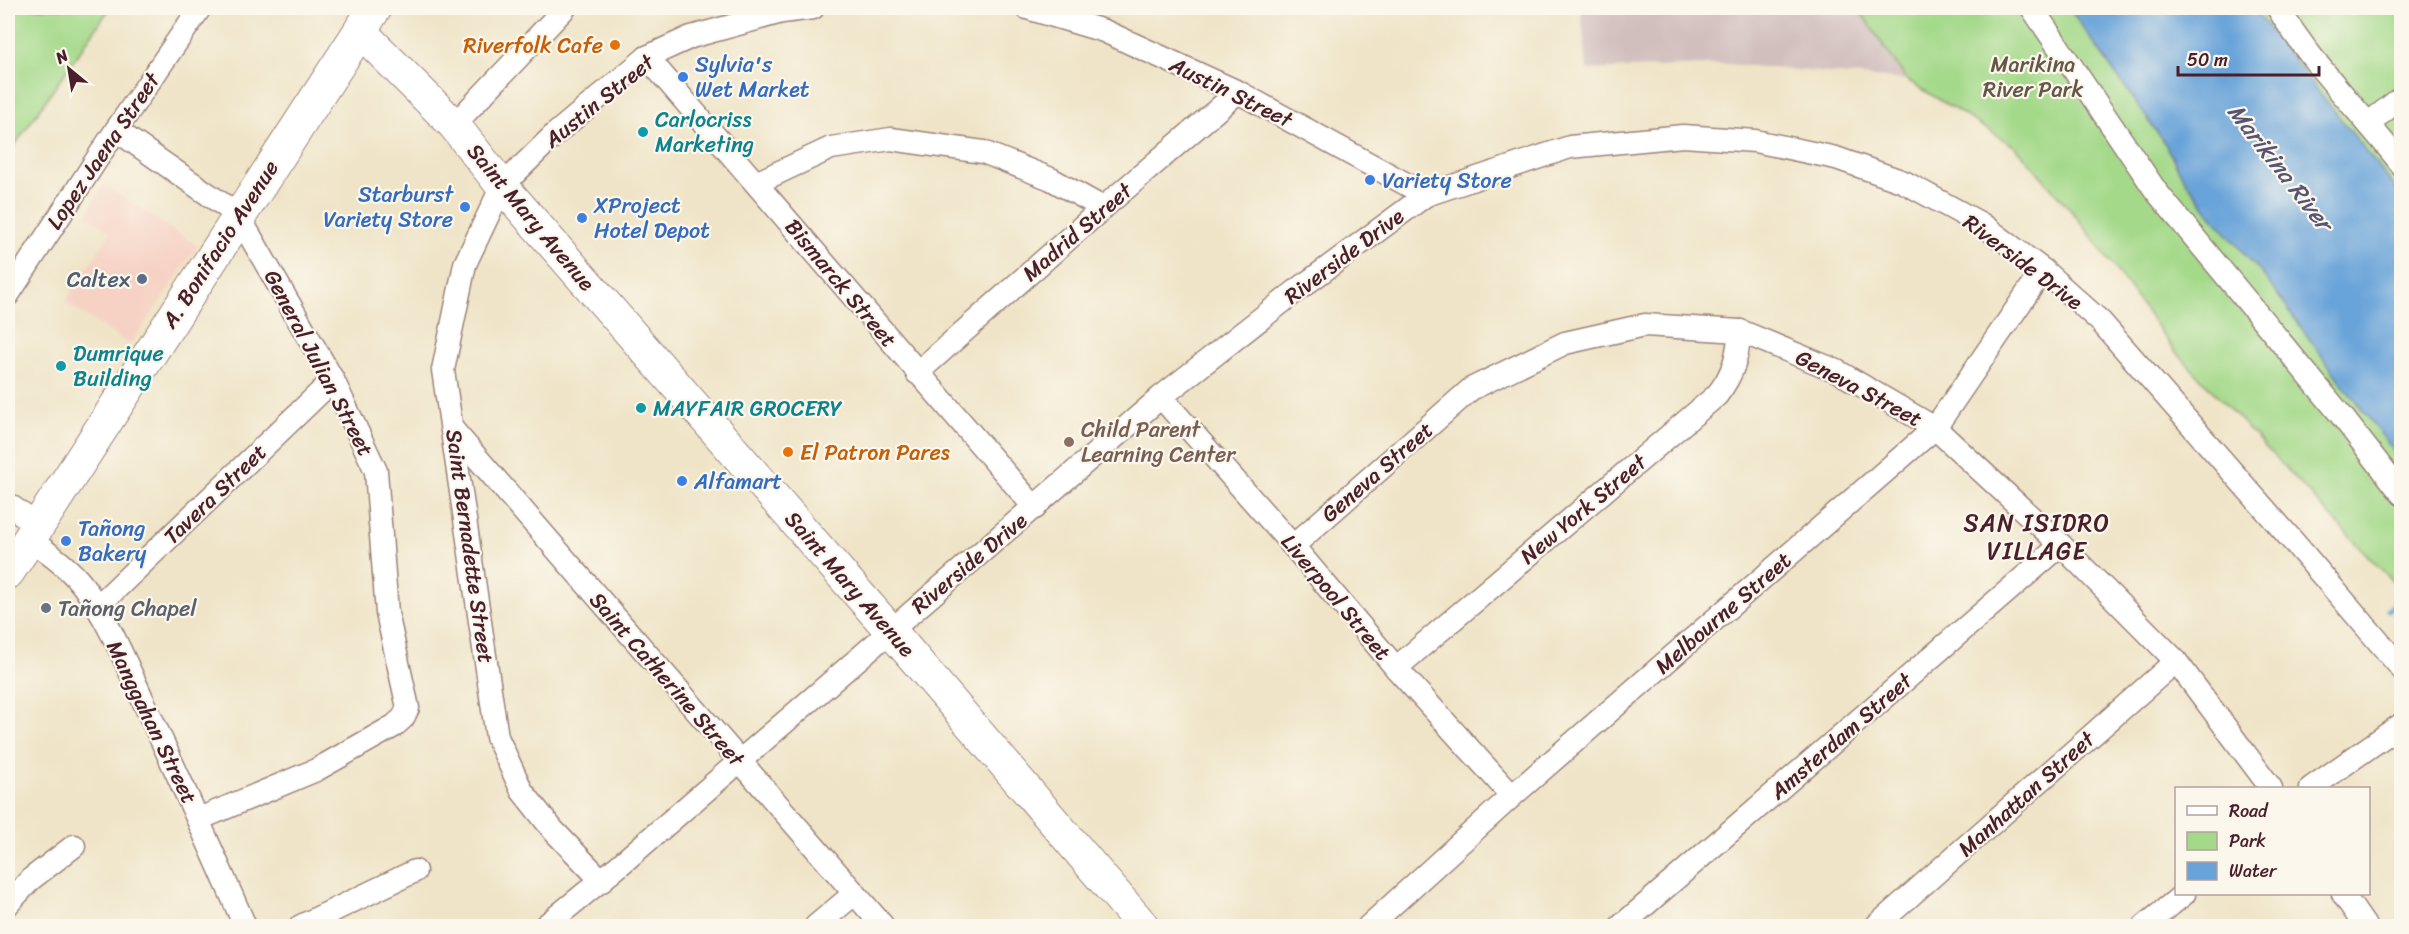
<svg xmlns="http://www.w3.org/2000/svg" width="2409" height="934" font-family="Sriracha,sans-serif">
  <style>
    .built { fill: #f6d2c4 }
    .industrial { fill: #d1bfbe }
    .green { fill: #a4d98a; stroke: #777c5a; stroke-width: 1.5 }
    .water { fill: #68a3d9; stroke: #596182; stroke-width: 1.5 }
    .lines { fill: none; stroke-linecap: round; stroke-linejoin: round }
    .stream { stroke: #68a3d9; stroke-width: 5 }
    .street-casing { stroke: #9c8279; stroke-width: 25 }
    .secondary-casing { stroke: #9c8279; stroke-width: 34 }
    .primary-casing { stroke: #9c8279; stroke-width: 35 }
    .street { stroke: #fff; stroke-width: 22 }
    .secondary { stroke: #fff; stroke-width: 32 }
    .primary { stroke: #fff; stroke-width: 33 }
    .food-dot { fill: #e8710a; stroke: #fbf7ec; stroke-width: 2 }
    .shop-dot { fill: #3f7fe0; stroke: #fbf7ec; stroke-width: 2 }
    .culture-dot { fill: #0f9aa8; stroke: #fbf7ec; stroke-width: 2 }
    .service-dot { fill: #5c6f8a; stroke: #fbf7ec; stroke-width: 2 }
    .education-dot { fill: #8d6e63; stroke: #fbf7ec; stroke-width: 2 }
    .worship-dot { fill: #6b7280; stroke: #fbf7ec; stroke-width: 2 }
    .labels { text-anchor: middle; dominant-baseline: central; stroke-width: 4.5; stroke-linejoin: round; paint-order: stroke }
    .food-label { font-size: 22px; fill: #c56008; stroke: #fbf7ec; text-anchor: end }
    .shop-label { font-size: 22px; fill: #366cbe; stroke: #fbf7ec; text-anchor: start }
    .park-label { font-size: 22px; fill: #655748; stroke: #fbf7ec }
    .street-label { font-size: 22px; fill: #4a1f2b; stroke: #fbf7ec }
    .culture-label { font-size: 22px; fill: #0d838f; stroke: #fbf7ec; text-anchor: start }
    .service-label { font-size: 22px; fill: #4e5e75; stroke: #fbf7ec; text-anchor: end }
    .education-label { font-size: 22px; fill: #785e54; stroke: #fbf7ec; text-anchor: start }
    .worship-label { font-size: 22px; fill: #5b616d; stroke: #fbf7ec; text-anchor: start }
    .water-label { font-size: 24px; font-style: italic; fill: #565471; stroke: #fbf7ec }
    .neighbourhood-label { font-size: 24px; letter-spacing: 1.5px; fill: #4a1f2b; stroke: #fbf7ec }
  </style>
  <rect width="100%" height="100%" fill="#fbf7ec"/>
  <filter id="ink" filterUnits="userSpaceOnUse"><feTurbulence type="fractalNoise" baseFrequency=".0167" numOctaves="2"/><feDisplacementMap in="SourceGraphic" scale="12" xChannelSelector="R" yChannelSelector="G"/><feConvolveMatrix kernelMatrix="1 2 1 2 8 2 1 2 1" color-interpolation-filters="sRGB"/></filter>
  <filter id="wash" filterUnits="userSpaceOnUse"><feTurbulence type="fractalNoise" baseFrequency=".008" numOctaves="4" result="noise"/><feDisplacementMap in="SourceGraphic" scale="24" xChannelSelector="R" yChannelSelector="G"/><feGaussianBlur stdDeviation="1.35" result="paint"/><feColorMatrix in="noise" values="0 0 0 0 0 0 0 0 0 0 0 0 0 0 0 0 0 1.4 0 .05"/><feComposite in="paint" operator="in"/></filter>
  <g filter="url(#wash)">
    <rect width="100%" height="100%" fill="#efe4c7"/>
    <!-- built -->
    <path class="built" d="M104 185 198 246 130 345 65 302 111 232 86 215Z"/>
    <!-- industrial -->
    <path class="industrial" d="M1581 8H1858L1907 80 1728 64 1587 70Z"/>
    <!-- green -->
    <g class="green">
      <path d="M8 8H110L8 155Z"/>
      <path d="M1858 8H2069L2164 142 2182 176 2216 221 2263 275 2340 381 2401 460V589L2370 558 2174 350 2081 222 2016 147 1907 80Z"/>
      <path d="M2253 8H2401V195L2272 33Z"/>
    </g>
    <!-- water -->
    <path class="water" d="M2069 8H2253L2401 195V460L2340 381 2263 275 2216 221 2182 175 2164 142Z"/>
    <g class="lines">
      <!-- stream -->
      <path class="stream" d="M2388 610 2402 597"/>
    </g>
  </g>
  <g filter="url(#ink)">
    <g class="lines">
      <defs>
        <g id="street">
          <path d="M1027 8 1104 31 1238 92 1426 195"/>
          <path d="M2032 8 2156 191 2341 415 2402 494"/>
          <path d="M2278 8C2312 65 2361 112 2402 165"/>
          <path d="M647 57 1035 508"/>
          <path d="M2369 123 2402 97"/>
          <path d="M454 125 565 8"/>
          <path d="M116 130 238 215 333 380 376 471 387 613 408 708 403 718 394 726 316 770 199 819"/>
          <path d="M756 183 831 148 891 139 983 152 1051 179 1103 208"/>
          <path d="M8 295 116 130 200 8"/>
          <path d="M917 373 1103 208 1238 92"/>
          <path d="M1161 397 1293 546 1396 668 1512 796"/>
          <path d="M453 430 883 926"/>
          <path d="M8 504 37 525"/>
          <path d="M29 539C48 553 69 567 84 587 110 623 128 668 147 709 181 781 213 853 245 926"/>
          <path d="M1293 546 1471 389 1565 343 1645 325 1740 331 1837 371 1935 428 2061 545 2176 661 2271 788"/>
          <path d="M97 607 333 380"/>
          <path d="M1396 668 1717 395C1734 373 1737 358 1740 331"/>
          <path d="M2311 788 2402 724"/>
          <path d="M602 881 553 830 522 791 497 737 443 370 465 264 502 186 554 135 647 57 691 37 782 12 813 8"/>
          <path d="M2343 894 2365 926"/>
          <path d="M8 904 31 879 74 846"/>
          <path d="M301 926 415 871"/>
          <path d="M545 926 615 869 1161 397 1296 291 1426 195 1570 147 1683 136 1755 141 1836 158 1904 182 1983 225 2043 270 2101 322 2298 547 2402 669"/>
          <path d="M816 926 855 893"/>
          <path d="M1369 926 1512 796 1935 428 2043 270"/>
          <path d="M1621 926 2061 545"/>
          <path d="M1876 926 2176 661"/>
          <path d="M2145 926 2184 894"/>
        </g>
        <path id="secondary" d="M360 31 454 125 502 186 890 630 1143 926"/>
        <path id="primary" d="M8 572 375 8"/>
      </defs>
      <!-- street casing -->
      <use href="#street" class="street-casing"/>
      <!-- secondary casing -->
      <use href="#secondary" class="secondary-casing"/>
      <!-- primary casing -->
      <use href="#primary" class="primary-casing"/>
      <!-- street -->
      <use href="#street" class="street"/>
      <!-- secondary -->
      <use href="#secondary" class="secondary"/>
      <!-- primary -->
      <use href="#primary" class="primary"/>
    </g>
  </g>
  <!-- markers -->
  <g class="food-dot">
    <circle cx="615" cy="45" r="6"/>
    <circle cx="788" cy="452" r="6"/>
  </g>
  <g class="shop-dot">
    <circle cx="683" cy="77" r="6"/>
    <circle cx="1370" cy="180" r="6"/>
    <circle cx="465" cy="207" r="6"/>
    <circle cx="582" cy="218" r="6"/>
    <circle cx="682" cy="481" r="6"/>
    <circle cx="66" cy="541" r="6"/>
  </g>
  <g class="culture-dot">
    <circle cx="643" cy="132" r="6"/>
    <circle cx="61" cy="366" r="6"/>
    <circle cx="641" cy="408" r="6"/>
  </g>
  <circle class="service-dot" cx="142" cy="279" r="6"/>
  <circle class="education-dot" cx="1069" cy="442" r="6"/>
  <circle class="worship-dot" cx="46" cy="608" r="6"/>
  <g class="labels">
    <!-- food labels -->
    <g class="food-label">
      <text x="603" y="45">Riverfolk Cafe</text>
      <text x="800" y="452" text-anchor="start">El Patron Pares</text>
    </g>
    <!-- shop labels -->
    <g class="shop-label">
      <text x="695" y="64">Sylvia's<tspan x="695" dy="25">Wet Market</tspan></text>
      <text x="1382" y="180">Variety Store</text>
      <text x="453" y="194" text-anchor="end">Starburst<tspan x="453" dy="25">Variety Store</tspan></text>
      <text x="594" y="205">XProject<tspan x="594" dy="25">Hotel Depot</tspan></text>
      <text x="694" y="481">Alfamart</text>
      <text x="78" y="528">Tañong<tspan x="78" dy="25">Bakery</tspan></text>
    </g>
    <!-- park labels -->
    <g class="park-label">
      <text x="2033" y="64">Marikina<tspan x="2033" dy="25">River Park</tspan></text>
    </g>
    <!-- street labels -->
    <g class="street-label">
      <text transform="translate(1231 92) rotate(26)">Austin Street</text>
      <text transform="translate(599 101) rotate(-39)">Austin Street</text>
      <text transform="translate(103 151) rotate(-56)">Lopez Jaena Street</text>
      <text transform="translate(531 217) rotate(50)">Saint Mary Avenue</text>
      <text transform="translate(1077 232) rotate(-41)">Madrid Street</text>
      <text transform="translate(220 244) rotate(-57)">A. Bonifacio Avenue</text>
      <text transform="translate(1344 256) rotate(-37)">Riverside Drive</text>
      <text transform="translate(2023 262) rotate(37)">Riverside Drive</text>
      <text transform="translate(841 283) rotate(50)">Bismarck Street</text>
      <text transform="translate(319 363) rotate(62)">General Julian Street</text>
      <text transform="translate(1859 388) rotate(28)">Geneva Street</text>
      <text transform="translate(1377 472) rotate(-41)">Geneva Street</text>
      <text transform="translate(215 494) rotate(-44)">Tavera Street</text>
      <text transform="translate(1583 509) rotate(-40)">New York Street</text>
      <text transform="translate(470 546) rotate(82)">Saint Bernadette Street</text>
      <text transform="translate(969 563) rotate(-40)">Riverside Drive</text>
      <text transform="translate(850 584) rotate(49)">Saint Mary Avenue</text>
      <text transform="translate(1336 597) rotate(50)">Liverpool Street</text>
      <text transform="translate(1723 613) rotate(-41)">Melbourne Street</text>
      <text transform="translate(667 679) rotate(49)">Saint Catherine Street</text>
      <text transform="translate(152 722) rotate(64)">Manggahan Street</text>
      <text transform="translate(1841 736) rotate(-41)">Amsterdam Street</text>
      <text transform="translate(2026 794) rotate(-42)">Manhattan Street</text>
    </g>
    <!-- culture labels -->
    <g class="culture-label">
      <text x="655" y="119">Carlocriss<tspan x="655" dy="25">Marketing</tspan></text>
      <text x="73" y="353">Dumrique<tspan x="73" dy="25">Building</tspan></text>
      <text x="653" y="408">MAYFAIR GROCERY</text>
    </g>
    <!-- service labels -->
    <g class="service-label">
      <text x="130" y="279">Caltex</text>
    </g>
    <!-- education labels -->
    <g class="education-label">
      <text x="1081" y="429">Child Parent<tspan x="1081" dy="25">Learning Center</tspan></text>
    </g>
    <!-- worship labels -->
    <g class="worship-label">
      <text x="58" y="608">Tañong Chapel</text>
    </g>
    <!-- water labels -->
    <g class="water-label">
      <text transform="translate(2280 167) rotate(52)">Marikina River</text>
    </g>
    <!-- neighbourhood labels -->
    <g class="neighbourhood-label">
      <text x="2037" y="523">SAN ISIDRO<tspan x="2037" dy="28">VILLAGE</tspan></text>
    </g>
  </g>
  <!-- margin -->
  <rect width="2409" height="934" fill="none" stroke="#fbf7ec" stroke-width="30"/>
  <!-- legend -->
  <rect x="2175" y="787" width="195" height="108" fill="#fbf7ec" stroke="#b4a19f" stroke-width="1.5"/>
  <rect x="2187" y="806" width="30" height="9" fill="#ffffff" stroke="#b4a19f" stroke-width="1.5"/>
  <text x="2229" y="817" font-size="18" fill="#4a1f2b">Road</text>
  <rect x="2187" y="832" width="30" height="18" fill="#a4d98a" stroke="#b4a19f" stroke-width="1.5"/>
  <text x="2229" y="847" font-size="18" fill="#4a1f2b">Park</text>
  <rect x="2187" y="862" width="30" height="18" fill="#68a3d9" stroke="#b4a19f" stroke-width="1.5"/>
  <text x="2229" y="877" font-size="18" fill="#4a1f2b">Water</text>
  <!-- north arrow -->
  <g transform="translate(69 69) rotate(330)" stroke="#fbf7ec" stroke-width="4.5" paint-order="stroke">
  <path d="M0-4.5L10 22L0 15L-10 22Z" fill="#4a1f2b"/>
  <text y="-9" font-size="16" font-weight="bold" text-anchor="middle" fill="#4a1f2b">N</text>
  </g>
  <!-- scale -->
  <path d="M2178 66v9h141v-9" fill="none" stroke="#4a1f2b" stroke-width="3"/>
  <text x="2187" y="66" font-size="18" fill="#4a1f2b" stroke="#fbf7ec" stroke-width="4.5" paint-order="stroke">50 m</text>
</svg>
